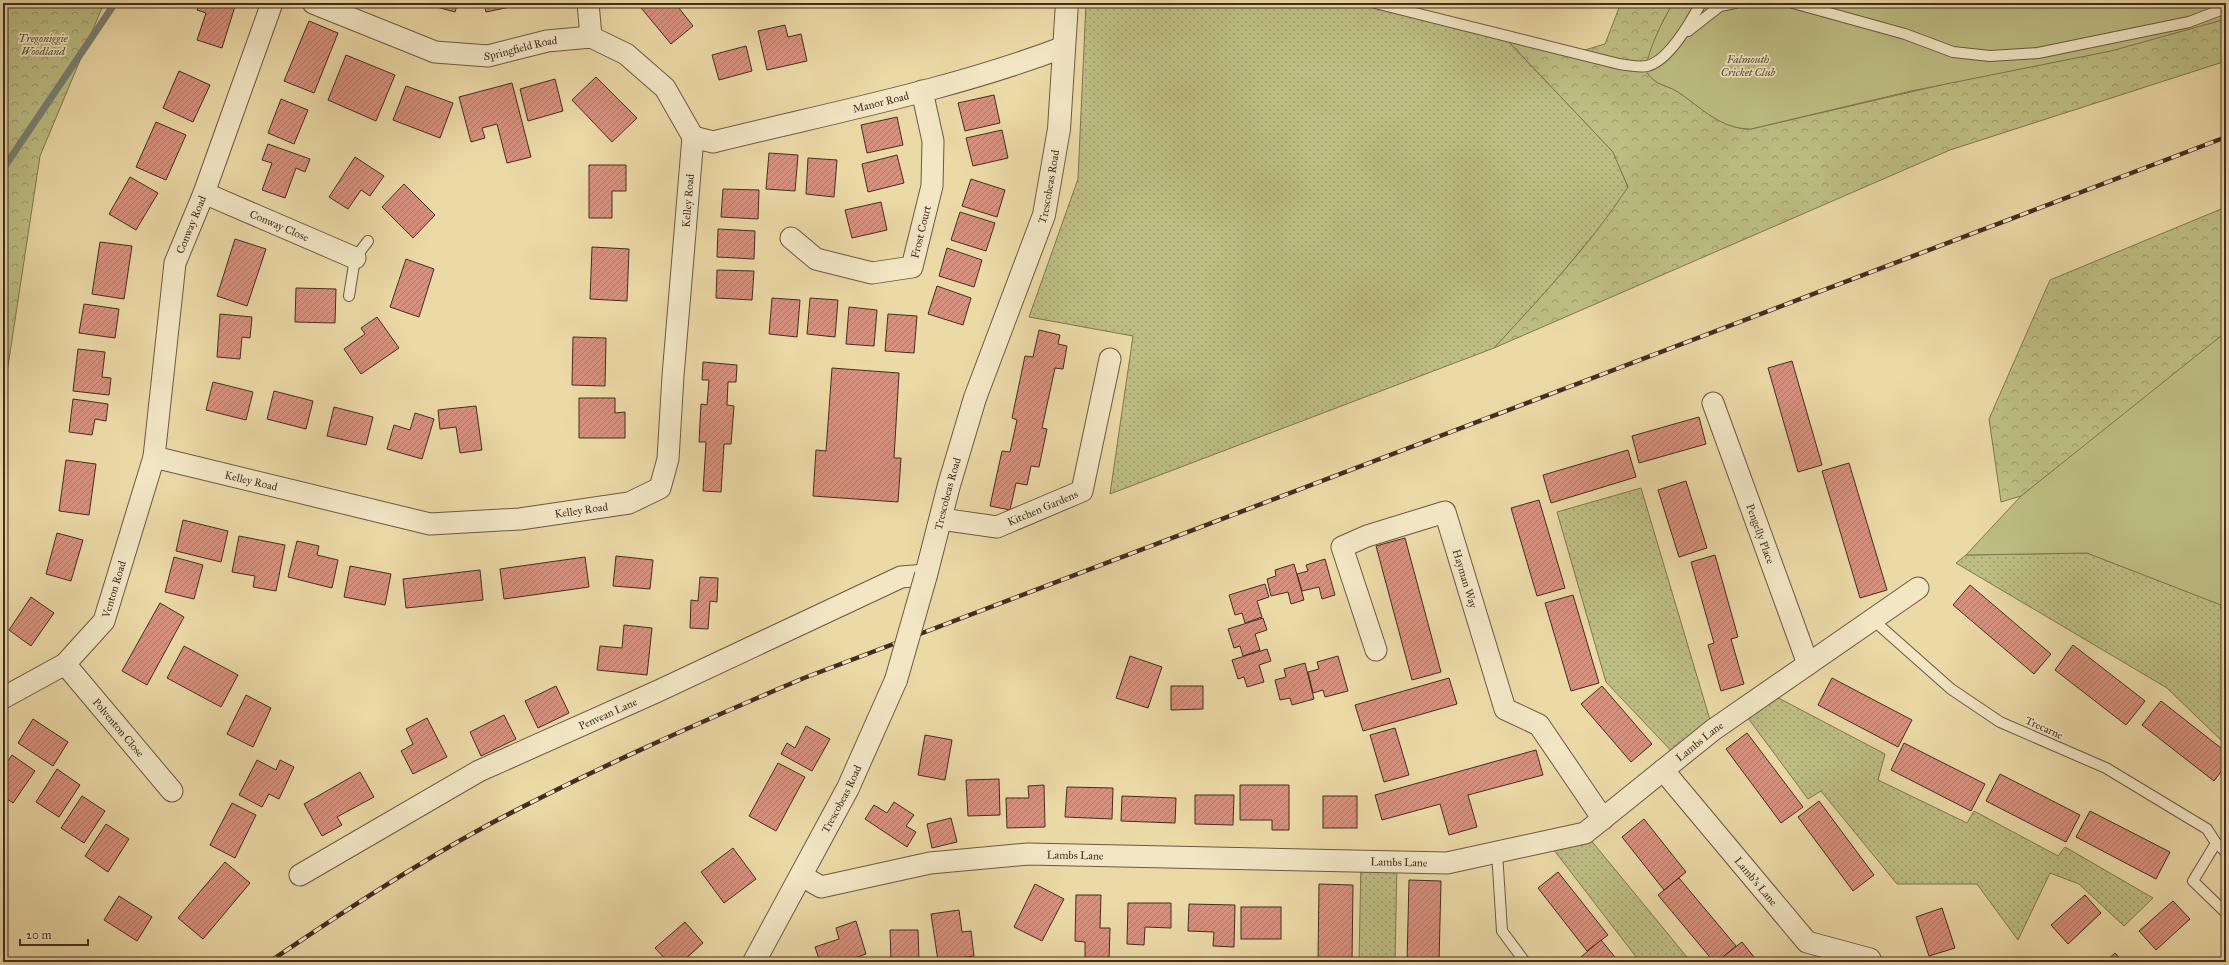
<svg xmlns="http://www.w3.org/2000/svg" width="2229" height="965" font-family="'IM FELL Great Primer',serif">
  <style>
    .grass { fill: url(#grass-dots); stroke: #807553 }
    .forest { fill: url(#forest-crowns); stroke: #807553 }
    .park { fill: #bdbe83; stroke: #807553 }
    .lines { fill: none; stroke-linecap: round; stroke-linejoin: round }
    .stream { stroke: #778176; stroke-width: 7 }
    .building { fill: url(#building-hatch); stroke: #432c23 }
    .service-casing { stroke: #6d5744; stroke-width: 12 }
    .minor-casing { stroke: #6d5744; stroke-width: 23 }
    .tertiary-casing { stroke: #6d5744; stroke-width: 24 }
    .service { stroke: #f2e6c5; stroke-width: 10 }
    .minor { stroke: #f2e6c5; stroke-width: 21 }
    .tertiary { stroke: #f2e6c5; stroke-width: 22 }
    .rail-casing { stroke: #432c23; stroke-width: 4.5 }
    .rail { stroke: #f2e6c5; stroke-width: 3; stroke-dasharray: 9; stroke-linecap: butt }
    .tertiary-bridge-casing { stroke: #6d5744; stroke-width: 24; stroke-linecap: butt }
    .tertiary-bridge { stroke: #f2e6c5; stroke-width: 22 }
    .labels { text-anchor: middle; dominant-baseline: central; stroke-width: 3.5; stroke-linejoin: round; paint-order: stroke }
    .park-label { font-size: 11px; font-style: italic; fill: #5b4936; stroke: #f2e6c5 }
    .street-label { font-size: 11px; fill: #432c23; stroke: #f2e6c5 }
  </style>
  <defs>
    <pattern id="grass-dots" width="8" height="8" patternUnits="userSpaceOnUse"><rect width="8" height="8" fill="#bdbe83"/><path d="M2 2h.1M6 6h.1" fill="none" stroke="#9b9b6b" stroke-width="1.8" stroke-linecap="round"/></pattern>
    <pattern id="forest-crowns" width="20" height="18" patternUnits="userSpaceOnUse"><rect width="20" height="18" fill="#bdbe83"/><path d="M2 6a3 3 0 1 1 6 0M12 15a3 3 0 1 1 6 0" fill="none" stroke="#9b9b6b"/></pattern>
    <pattern id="building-hatch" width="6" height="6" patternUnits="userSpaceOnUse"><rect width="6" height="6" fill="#d7917f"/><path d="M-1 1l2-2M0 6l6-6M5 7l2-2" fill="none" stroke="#b07768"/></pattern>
  </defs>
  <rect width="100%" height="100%" fill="#ebd9a6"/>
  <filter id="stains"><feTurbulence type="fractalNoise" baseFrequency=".005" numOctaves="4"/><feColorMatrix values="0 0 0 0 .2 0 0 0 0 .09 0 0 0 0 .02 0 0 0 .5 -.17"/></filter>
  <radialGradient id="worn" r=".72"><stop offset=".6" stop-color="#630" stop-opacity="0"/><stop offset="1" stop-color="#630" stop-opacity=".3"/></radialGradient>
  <!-- grass -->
  <g class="grass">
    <path d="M1086 3H1359L1508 41 1613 152 1628 187 1610 215 1545 293 1494 348 1110 494 1133 336 1029 317 1078 179Z"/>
    <path d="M1641 488 1713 730 1678 758 1606 682 1557 512Z"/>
    <path d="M2087 553 2220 604 2226 630V745L2167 688 1956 563 1966 555Z"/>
    <path d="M1767 692 1885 754 1878 780 1967 823 1974 811 2058 856 2065 847 2153 898 2124 926 2079 884 2050 873 2018 940 1977 884H1897L1821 791 1808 799 1742 710Z"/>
    <path d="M1585 833 1691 962H1640L1547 841Z"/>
    <path d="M1361 861 1397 862 1395 962H1359Z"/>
  </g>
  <!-- forest -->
  <g class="forest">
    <path d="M3 3H104L40 156 3 399Z"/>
    <path d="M1621 3H1673L1663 21 1647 63 1629 62 1585 50 1605 44Z"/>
    <path d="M2226 19V61L1950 150 1494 348C1541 297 1590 245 1628 187L1613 152 1508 41 1633 70H1645C1657 87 1663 83 1678 92 1702 108 1720 129 1751 129Z"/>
    <path d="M2226 207V335L2021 496 2001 502 1989 419 2050 280Z"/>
  </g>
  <!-- park -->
  <g class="park">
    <path d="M1673 3H2226V19L2111 51 1911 91 1751 129C1720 129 1702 108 1678 92 1663 83 1657 87 1645 70 1650 46 1661 24 1673 3Z"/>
    <path d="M2226 332V607L2087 553 1966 555 2021 496Z"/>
  </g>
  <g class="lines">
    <!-- stream -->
    <path class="stream" d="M3 169 115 3"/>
  </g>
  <!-- building -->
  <g class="building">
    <path d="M200 3H236L222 48 197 40 206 13 197 10Z"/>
    <path d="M422 3H458L455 12Z"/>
    <path d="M484 3H529L486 12Z"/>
    <path d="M637 3H675L693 26 671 44Z"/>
    <path d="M309 21 338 33 314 93 284 81Z"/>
    <path d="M785 25 788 37 801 34 807 61 767 70 758 31Z"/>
    <path d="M746 46 752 71 719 80 712 55Z"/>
    <path d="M346 55 395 75 376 121 328 100Z"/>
    <path d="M179 71 210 85 193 122 163 108Z"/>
    <path d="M596 77 637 118 612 142 572 100Z"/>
    <path d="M555 79 563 111 528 121 520 89Z"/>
    <path d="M512 83 531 157 507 163 497 124 482 128 485 138 471 142 459 97Z"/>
    <path d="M406 86 453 103 440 138 393 120Z"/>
    <path d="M994 95 1000 123 965 131 958 103Z"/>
    <path d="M281 99 308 110 294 144 268 133Z"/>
    <path d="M897 117 903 145 867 153 861 125Z"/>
    <path d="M156 122 186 135 166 180 136 167Z"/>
    <path d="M1002 130 1008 158 973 166 966 138Z"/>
    <path d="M268 144 310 159 305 172 296 168 285 198 262 190 272 163 262 160Z"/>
    <path d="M769 153 798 155 795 191 766 189Z"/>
    <path d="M897 155 904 183 868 192 862 164Z"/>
    <path d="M355 157 384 176 370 196 361 190 348 209 329 197Z"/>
    <path d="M808 158 837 160 834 197 806 194Z"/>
    <path d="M589 165H626V191H612V218H589Z"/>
    <path d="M130 177 158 193 136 230 109 214Z"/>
    <path d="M971 179 1005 190 997 217 962 206Z"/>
    <path d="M404 184 435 215 413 238 382 207Z"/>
    <path d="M723 189 759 190 758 219 721 217Z"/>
    <path d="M881 202 887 230 852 238 845 210Z"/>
    <path d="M960 212 995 223 986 251 951 240Z"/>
    <path d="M718 229 755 231 754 259 717 257Z"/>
    <path d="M235 239 266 249 247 306 217 296Z"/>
    <path d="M100 242 132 246 124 299 92 294Z"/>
    <path d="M592 247 629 249 627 301 590 299Z"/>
    <path d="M947 248 982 260 974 287 939 276Z"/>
    <path d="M406 259 434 269 419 317 390 307Z"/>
    <path d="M717 270 754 271 752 300 716 298Z"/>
    <path d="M937 286 971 298 963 325 928 314Z"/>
    <path d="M296 288 336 289 335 323 295 322Z"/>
    <path d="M772 298 800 300 797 337 769 334Z"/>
    <path d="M810 298 838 300 835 337 807 334Z"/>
    <path d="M84 304 119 309 115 338 79 333Z"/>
    <path d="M849 307 877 310 874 346 846 344Z"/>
    <path d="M220 314 252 317 250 338 242 337 240 359 217 357Z"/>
    <path d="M888 314 917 316 914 353 885 351Z"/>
    <path d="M377 317 399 348 361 374 344 349 365 334 361 328Z"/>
    <path d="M1039 330 1060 335 1058 344 1067 346 1063 369 1055 368 1042 428 1047 429 1039 467 1031 466 1027 485 1016 483 1010 510 990 506 1002 451 1010 452 1017 420 1012 418 1025 356 1033 357Z"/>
    <path d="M573 337 606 338 605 386 572 385Z"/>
    <path d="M78 349 105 352 102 377 111 378 109 395 73 391Z"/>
    <path d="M1792 361 1822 465 1798 472 1768 368Z"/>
    <path d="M703 362 737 365 736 382H728L727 405 734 406 731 444H724L721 492 703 491 706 442H699L701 404 707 405 709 380H702Z"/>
    <path d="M832 368 899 373 894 458H901L898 502 813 496 816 450 826 451Z"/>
    <path d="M213 382 253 392 246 420 206 410Z"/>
    <path d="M274 391 313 401 306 429 267 419Z"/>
    <path d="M579 398H615V413L625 412V438H579Z"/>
    <path d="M73 399 108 404 106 421 95 419 92 435 69 432Z"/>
    <path d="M476 406 482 450 460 453 456 427 440 429 438 410Z"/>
    <path d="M334 407 373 417 366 445 327 436Z"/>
    <path d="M415 413 434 419 422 459 387 449 394 425 410 430Z"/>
    <path d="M1699 417 1706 444 1639 463 1632 436Z"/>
    <path d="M1628 450 1636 477 1551 503 1543 475Z"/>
    <path d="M66 460 96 464 89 515 59 511Z"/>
    <path d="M1849 463 1887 590 1860 598 1822 471Z"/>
    <path d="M1686 481 1707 548 1679 557 1658 490Z"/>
    <path d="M1539 500 1565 588 1537 596 1511 508Z"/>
    <path d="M183 520 228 531 221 562 176 551Z"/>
    <path d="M57 533 83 540 71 581 46 574Z"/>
    <path d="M239 536 285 545 276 591 253 587 255 576 232 572Z"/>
    <path d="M1405 538 1441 672 1412 680 1376 546Z"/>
    <path d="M297 541 319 546 317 555 338 560 332 588 288 577Z"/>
    <path d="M1715 555 1738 637 1731 639 1744 684 1721 691 1708 645 1714 643 1691 562Z"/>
    <path d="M616 556 653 560 650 589 613 586Z"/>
    <path d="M174 557 203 565 194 599 165 592Z"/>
    <path d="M585 557 589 587 504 599 500 569Z"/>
    <path d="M1325 559 1335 595 1322 599 1319 587 1302 591 1297 574 1308 571 1306 565Z"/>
    <path d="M1294 564 1304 600 1291 604 1288 592 1271 596 1267 579 1276 576 1275 570Z"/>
    <path d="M350 566 391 574 385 605 344 597Z"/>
    <path d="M480 570 483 600 406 608 403 579Z"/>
    <path d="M700 577 718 578 717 602 710 601 708 629 690 628 691 600 698 601Z"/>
    <path d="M1265 584 1269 597 1257 601 1262 617 1245 623 1242 613 1235 615 1229 595Z"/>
    <path d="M1970 585 2051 654 2034 674 1953 605Z"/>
    <path d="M1573 595 1599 683 1571 691 1545 603Z"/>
    <path d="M31 597 54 613 31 646 9 630Z"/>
    <path d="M160 603 184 617 147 685 122 671Z"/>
    <path d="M1263 618 1267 630 1255 634 1260 650 1243 656 1240 646 1234 648 1228 629Z"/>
    <path d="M624 625 652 628 647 675 597 670 600 646 622 648Z"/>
    <path d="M2073 645 2145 701 2126 725 2055 670Z"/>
    <path d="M184 646 238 675 221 707 167 678Z"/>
    <path d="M1267 649 1271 661 1259 665 1264 682 1247 687 1244 677 1238 679 1232 660Z"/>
    <path d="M1130 656 1162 667 1148 708 1116 698Z"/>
    <path d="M1338 656 1348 691 1325 697 1323 690 1313 693 1308 672 1319 669 1317 662Z"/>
    <path d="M1305 663 1314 699 1292 705 1290 698 1280 700 1275 680 1286 677 1284 669Z"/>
    <path d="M1449 678 1457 704 1363 731 1355 705Z"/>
    <path d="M1832 678 1912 720 1898 747 1818 705Z"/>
    <path d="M556 686 569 713 538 728 525 701Z"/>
    <path d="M1171 686H1203V709L1171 710Z"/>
    <path d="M1602 686 1652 744 1631 762 1581 704Z"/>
    <path d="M246 695 271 708 253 747 227 734Z"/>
    <path d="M2161 701 2226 752V765L2214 781 2142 725Z"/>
    <path d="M504 715 516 739 481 756 470 732Z"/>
    <path d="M427 718 447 757 413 774 401 751 413 744 406 729Z"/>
    <path d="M33 719 68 742 53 766 18 743Z"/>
    <path d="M806 726 830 739 812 771 781 754 787 743 795 748Z"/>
    <path d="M1395 728 1409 775 1384 782 1370 735Z"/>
    <path d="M1747 733 1803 807 1781 823 1726 749Z"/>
    <path d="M925 735 952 740 945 780 918 775Z"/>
    <path d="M1904 743 1985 784 1971 811 1891 770Z"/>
    <path d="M1536 750 1543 775 1468 795 1477 827 1449 835 1440 804 1382 820 1375 795Z"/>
    <path d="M12 755 35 771 13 803 3 796V768Z"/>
    <path d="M257 760 276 770 280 760 294 767 279 799 269 794 262 807 239 795Z"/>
    <path d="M778 763 805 777 776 831 749 816Z"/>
    <path d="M57 769 80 785 59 817 36 802Z"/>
    <path d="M360 772 374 797 337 817 342 825 322 836 304 804Z"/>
    <path d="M2000 774 2080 815 2066 842 1986 801Z"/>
    <path d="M999 779 1000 815 968 816 966 780Z"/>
    <path d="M1044 785 1045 827 1007 828 1006 798H1029L1028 786Z"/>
    <path d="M1240 785H1289V830H1272V820H1240Z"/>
    <path d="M1067 787 1113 788 1112 819 1065 817Z"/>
    <path d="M1195 795H1234L1233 825 1195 824Z"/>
    <path d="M82 796 105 811 84 843 61 828Z"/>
    <path d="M1122 796 1176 798 1175 823 1121 821Z"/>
    <rect x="1323" y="796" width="34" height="32"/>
    <path d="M1819 801 1874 875 1853 891 1798 817Z"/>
    <path d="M894 802 914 815 906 826 916 832 907 847 865 819 874 805 887 813Z"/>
    <path d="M232 803 256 815 235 858 210 845Z"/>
    <path d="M2090 811 2170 852 2156 879 2076 837Z"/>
    <path d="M951 818 957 842 932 848 927 824Z"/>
    <path d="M1644 819 1686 872 1664 890 1622 837Z"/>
    <path d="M106 824 129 839 108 872 85 856Z"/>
    <path d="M733 848 756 879 724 903 701 872Z"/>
    <path d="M225 862 250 883 203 939 178 918Z"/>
    <path d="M1558 872 1608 935 1587 951 1538 888Z"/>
    <path d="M1679 878 1736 946 1717 962H1714L1658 895Z"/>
    <path d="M1409 880 1441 881 1439 962H1407Z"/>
    <path d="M1035 884 1064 899 1042 941 1014 927Z"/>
    <path d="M1319 884 1353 885 1352 962H1318Z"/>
    <path d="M1076 895H1101L1100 928H1110L1109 962H1085V942L1075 941Z"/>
    <path d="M2085 895 2101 913 2068 944 2051 925Z"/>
    <path d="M119 896 152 917 137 941 104 920Z"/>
    <path d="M2173 901 2190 919 2156 950 2139 931Z"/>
    <path d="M1128 903H1171V928L1145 927 1144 945 1127 944Z"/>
    <path d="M1189 904 1235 905 1234 947 1213 946 1214 932 1188 931Z"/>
    <rect x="1241" y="907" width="40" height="32"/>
    <path d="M1942 908 1955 948 1929 956 1916 917Z"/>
    <path d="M959 910 962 932 971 931 974 956 938 961 931 914Z"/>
    <path d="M856 921 866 954 843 962H820L815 947 839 939 836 928Z"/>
    <path d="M685 922 703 943 682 962H668L655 948Z"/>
    <path d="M890 930H918L919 962H891Z"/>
    <path d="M1601 940 1619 962H1585L1581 957Z"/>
    <path d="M1742 942 1758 962H1723L1720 959Z"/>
    <path d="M3 951 10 961 9 962H3Z"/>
    <path d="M2115 953 2123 962H2105Z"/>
  </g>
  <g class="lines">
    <defs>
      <g id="service">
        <path d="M1375 3 1619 64C1628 65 1638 68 1647 66 1669 61 1691 21 1701 3"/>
        <path d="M1793 3 1905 34 1953 52 1990 56 2038 53 2189 22 2226 8"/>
        <path d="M1688 31 1720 6 1735 3"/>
        <path d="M349 296 355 258 368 241"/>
        <path d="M1872 619 1951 689 2000 722 2106 768 2207 829 2216 843 2226 852"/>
        <path d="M2216 843 2193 881 2226 913"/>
        <path d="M1497 852 1502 931 1525 962"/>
      </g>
      <g id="minor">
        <path id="s1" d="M313 3 435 52 488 56 547 41 591 37 626 54 665 88 693 137"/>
        <path d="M588 3 591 37"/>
        <path id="s2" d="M693 137 713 142C830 113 951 90 1064 47"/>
        <path id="s3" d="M204 193 355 258"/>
        <path id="s4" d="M791 238 816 259 872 273 912 267 932 186 933 141 922 91"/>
        <path id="s5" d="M1713 403 1808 664"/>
        <path id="s6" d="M154 457 430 524 520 519 629 503 660 488 668 459 673 376 693 137"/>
        <path id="s7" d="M941 519 997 527 1082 491 1110 359"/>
        <path id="s8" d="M1376 650 1342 547 1367 536 1445 512 1505 709 1539 725 1603 819"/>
        <path id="s9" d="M65 664 172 791"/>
        <path id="s10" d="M3 698 65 664 104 621 154 457 175 263 204 193 272 3"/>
        <path id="s11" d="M1663 770 1807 942 1870 959"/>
        <path id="s12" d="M300 875 479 771 656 692 901 577 926 575"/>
        <path id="s13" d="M802 876 821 887 930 863 1028 854 1447 863 1585 833 1713 730 1918 588"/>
      </g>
      <g id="tertiary">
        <path id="s14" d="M926 575 949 485 975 398 1044 215 1059 129 1067 3"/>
        <path id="s15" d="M754 962 848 788 896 680"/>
      </g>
    </defs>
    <!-- service casing -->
    <use href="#service" class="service-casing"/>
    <!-- minor casing -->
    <use href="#minor" class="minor-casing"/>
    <!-- tertiary casing -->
    <use href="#tertiary" class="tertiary-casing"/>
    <!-- service -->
    <use href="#service" class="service"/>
    <!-- minor -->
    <use href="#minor" class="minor"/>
    <!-- tertiary -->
    <use href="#tertiary" class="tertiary"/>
    <defs>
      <path id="rail" d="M269 962C340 914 411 867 486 826 589 771 696 724 804 678L2226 137"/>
    </defs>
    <!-- rail casing -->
    <use href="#rail" class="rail-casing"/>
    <!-- rail -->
    <use href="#rail" class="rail"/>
    <defs>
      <path id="tertiary-bridge" d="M896 680 926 575"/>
    </defs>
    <!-- tertiary-bridge casing -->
    <use href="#tertiary-bridge" class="tertiary-bridge-casing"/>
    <!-- tertiary-bridge -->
    <use href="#tertiary-bridge" class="tertiary-bridge"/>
  </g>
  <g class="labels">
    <!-- park labels -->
    <g class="park-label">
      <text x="43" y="38">Tregoniggie<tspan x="43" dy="13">Woodland</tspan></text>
      <text x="1748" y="59">Falmouth<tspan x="1748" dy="13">Cricket Club</tspan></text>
    </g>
    <!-- street labels -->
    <g class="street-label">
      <text stroke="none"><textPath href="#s1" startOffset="218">Springfield Road</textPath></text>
      <text stroke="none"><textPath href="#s2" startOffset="193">Manor Road</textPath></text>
      <text stroke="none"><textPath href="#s14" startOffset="408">Trescobeas Road</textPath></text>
      <text stroke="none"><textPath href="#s6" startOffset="808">Kelley Road</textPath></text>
      <text stroke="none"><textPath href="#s10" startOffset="537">Conway Road</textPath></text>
      <text stroke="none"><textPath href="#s3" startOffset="82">Conway Close</textPath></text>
      <text stroke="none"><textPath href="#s4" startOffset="167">Frost Court</textPath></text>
      <text stroke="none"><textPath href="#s6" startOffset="100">Kelley Road</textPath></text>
      <text stroke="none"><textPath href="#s14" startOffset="84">Trescobeas Road</textPath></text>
      <text stroke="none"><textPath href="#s7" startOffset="106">Kitchen Gardens</textPath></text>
      <text stroke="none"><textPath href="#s6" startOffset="436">Kelley Road</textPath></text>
      <text stroke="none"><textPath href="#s5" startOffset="139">Pengelly Place</textPath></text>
      <text stroke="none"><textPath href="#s8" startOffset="287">Hayman Way</textPath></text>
      <text stroke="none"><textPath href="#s10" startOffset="162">Venton Road</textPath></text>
      <text stroke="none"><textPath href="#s12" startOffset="348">Penvean Lane</textPath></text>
      <text stroke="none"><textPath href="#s9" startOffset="83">Polventon Close</textPath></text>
      <text transform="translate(2044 728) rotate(24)">Trecarne</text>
      <text stroke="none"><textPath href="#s13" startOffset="939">Lambs Lane</textPath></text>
      <text stroke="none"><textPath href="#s15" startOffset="185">Trescobeas Road</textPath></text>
      <text stroke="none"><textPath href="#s13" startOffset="279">Lambs Lane</textPath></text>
      <text stroke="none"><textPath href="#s13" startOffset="603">Lambs Lane</textPath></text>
      <text stroke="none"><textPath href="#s11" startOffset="145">Lamb's Lane</textPath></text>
    </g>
  </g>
  <!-- margin -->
  <rect width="2229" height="965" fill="none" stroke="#ebd9a6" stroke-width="16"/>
  <rect x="4" y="4" width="2221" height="957" fill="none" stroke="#432c23" stroke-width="2"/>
  <rect x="8" y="8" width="2213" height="949" fill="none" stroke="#432c23"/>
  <!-- scale -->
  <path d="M20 939v6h68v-6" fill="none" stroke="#432c23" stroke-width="2"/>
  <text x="26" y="939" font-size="12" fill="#432c23" stroke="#f2e6c5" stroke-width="3" paint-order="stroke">20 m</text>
  <rect width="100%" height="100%" filter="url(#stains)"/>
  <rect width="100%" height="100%" fill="url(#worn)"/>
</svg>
